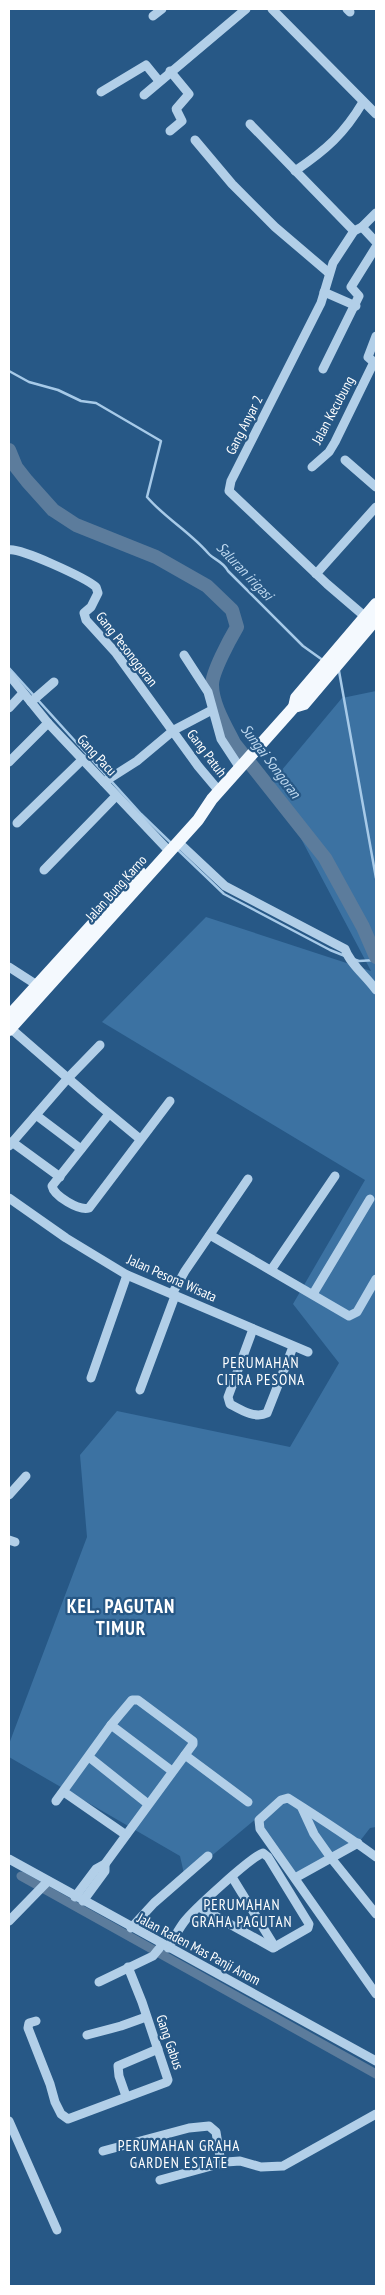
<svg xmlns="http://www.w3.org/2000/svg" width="385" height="2295" font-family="'PT Sans Narrow',sans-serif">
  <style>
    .green { fill: #3c72a2 }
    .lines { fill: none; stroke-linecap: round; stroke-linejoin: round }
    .stream { stroke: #a7cae8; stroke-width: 2.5 }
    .canal { stroke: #5c7c9c; stroke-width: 9 }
    .river { stroke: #5c7c9c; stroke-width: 14 }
    .minor { stroke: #b2cfe8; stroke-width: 9 }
    .major { stroke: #f4f9fe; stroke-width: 12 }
    .labels { text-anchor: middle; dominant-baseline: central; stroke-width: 4.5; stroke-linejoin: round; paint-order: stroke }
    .street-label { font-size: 14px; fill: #fff; stroke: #275886 }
    .water-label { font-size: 15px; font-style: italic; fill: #bed8ef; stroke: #275886 }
    .neighbourhood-label { font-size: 15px; letter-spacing: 1px; fill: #fff; stroke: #275886 }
    .district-label { font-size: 19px; font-weight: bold; letter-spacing: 1px; fill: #fff; stroke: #275886 }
  </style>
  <rect width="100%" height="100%" fill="#275886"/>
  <!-- green -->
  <path class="green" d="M376 691V1827L370 1828 360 1841 294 1874 257 1818 185 1878 180 1856 9 1757V1744L87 1537 80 1455 117 1411 290 1447 339 1363 293 1304 365 1180 102 1022 206 917 371 971 297 831 266 789 342 698Z"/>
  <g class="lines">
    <!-- stream -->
    <g class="stream">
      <path d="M9 371 29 382 58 390 81 401 96 403 161 441 147 497C165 518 190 532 208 553 214 560 223 561 228 571L303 646 324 661"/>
      <path d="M9 668 141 814 171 843"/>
      <path d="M339 671 376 878"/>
      <path d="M177 849 224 894 330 950 345 956"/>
      <path d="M353 959 359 961 376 960"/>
    </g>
    <!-- canal -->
    <path class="canal" d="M21 1876 376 2074"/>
    <!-- river -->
    <path class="river" d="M9 450 16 467 27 481 53 510 76 525 156 557 207 586 232 610 237 627C230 639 212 672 212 685 212 704 226 727 234 743L325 858 363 927 376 957"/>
    <!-- minor -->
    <g class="minor">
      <path d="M272 9 376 114"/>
      <path d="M347 9 350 12"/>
      <path d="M153 16 162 9"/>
      <path d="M101 92 146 65 159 81"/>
      <path d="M144 95 246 9"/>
      <path d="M250 124 354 231"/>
      <path d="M170 131 182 121 176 109 189 94 170 71"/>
      <path d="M195 140 232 184 275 227 329 273"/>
      <path d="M295 171C326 150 344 134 363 102"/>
      <path d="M362 227 376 242"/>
      <path d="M324 292 356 306"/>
      <path d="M376 336 368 357 376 364"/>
      <path d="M323 369 359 296 351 287 376 247"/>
      <path d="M345 460 376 487"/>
      <path d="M312 467 329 452 335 442 374 362"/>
      <path d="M9 550C19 547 86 578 96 587L98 593 91 607 84 613 86 620 116 653 198 766 219 791"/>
      <path d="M316 574 376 507"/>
      <path d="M369 620 327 584 229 491 231 481 321 303 333 263 354 231 362 227 376 213"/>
      <path d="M184 655 208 692 221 739 240 768"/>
      <path d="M9 675 48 723 169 851"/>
      <path d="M31 702 54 682"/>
      <path d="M9 708 23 693"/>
      <path d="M9 762 48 723"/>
      <path d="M104 782 137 761 174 730 212 710"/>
      <path d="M17 823 83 759"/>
      <path d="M178 842 225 886 345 949C350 964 366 976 376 990"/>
      <path d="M44 870 116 796"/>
      <path d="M9 967 40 987"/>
      <path d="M9 1027 93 1100 140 1139"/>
      <path d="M109 1114 52 1186C54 1196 79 1211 89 1208L170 1101"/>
      <path d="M36 1115 81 1149"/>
      <path d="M12 1142 60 1177"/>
      <path d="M9 1146 68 1078 100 1045"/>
      <path d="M9 1198 66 1238 127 1275 308 1352"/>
      <path d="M210 1235 349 1316 357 1312 376 1279"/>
      <path d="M271 1270 335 1176"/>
      <path d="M172 1294 185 1271 248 1179"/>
      <path d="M313 1294 370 1199"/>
      <path d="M253 1329 228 1397 230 1404C241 1410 255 1419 267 1413L293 1347"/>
      <path d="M91 1378 127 1275"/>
      <path d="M140 1390 175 1296"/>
      <path d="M9 1495 26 1476"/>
      <path d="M9 1540 15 1542"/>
      <path d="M111 1725 172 1771"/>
      <path d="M185 1755 248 1802"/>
      <path d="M89 1757 148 1804"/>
      <path d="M64 1792 126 1835"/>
      <path d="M56 1801 111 1725 132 1700H138L193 1741V1744L105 1864 96 1869 75 1897"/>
      <path d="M302 1808 314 1834 331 1858 376 1914"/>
      <path d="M376 1857C348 1836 318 1817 288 1798L281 1800 259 1820 260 1829 376 1994"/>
      <path d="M9 1859 376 2061"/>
      <path d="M232 1877 275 1947"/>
      <path d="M295 1878 358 1843"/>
      <path d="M83 1901 105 1871V1864"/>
      <path d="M9 1921 48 1881"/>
      <path d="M131 1928 154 1903 208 1856"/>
      <path d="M168 1948C173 1940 178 1930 184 1922 193 1910 251 1857 263 1853L268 1857 309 1924 308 1928 273 1948 199 1907"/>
      <path d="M99 1982 153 1956 162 1945"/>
      <path d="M36 2021 29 2023 28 2028 50 2084 55 2102 61 2114 68 2119 167 2082 168 2080 142 2002 128 1967"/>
      <path d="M87 2035 121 2026 146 2017"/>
      <path d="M126 2096 119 2076 118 2066 158 2049"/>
      <path d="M9 2121 57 2230"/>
      <path d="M103 2151 189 2128 209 2126 216 2132 221 2163"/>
      <path d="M160 2180 226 2162 240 2161 261 2167 283 2166 376 2114"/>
    </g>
    <!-- major -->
    <g class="major">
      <path d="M294 707 296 698 376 604"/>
      <path d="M9 1016 140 872"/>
      <path d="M9 1030 198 820 212 799 294 707 304 704 376 619"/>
    </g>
  </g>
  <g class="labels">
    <!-- street labels -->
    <g class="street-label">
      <text transform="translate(333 410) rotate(-62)">Jalan Kecubung</text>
      <text transform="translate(244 425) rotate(-63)">Gang Anyar 2</text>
      <text transform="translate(127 649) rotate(52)">Gang Pesonggoran</text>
      <text transform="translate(207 753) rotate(53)">Gang Patuh</text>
      <text transform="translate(97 755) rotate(47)">Gang Pacu</text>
      <text transform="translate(116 888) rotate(-48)">Jalan Bung Karno</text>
      <text transform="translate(172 1278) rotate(24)">Jalan Pesona Wisata</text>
      <text transform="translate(199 1949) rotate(28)">Jalan Raden Mas Panji Anom</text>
      <text transform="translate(170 2042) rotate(71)">Gang Gabus</text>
    </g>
    <!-- water labels -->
    <g class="water-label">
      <text transform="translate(245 571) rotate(46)">Saluran irigasi</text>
      <text transform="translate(271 761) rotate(53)">Sungai Songoran</text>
    </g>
    <!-- neighbourhood labels -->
    <g class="neighbourhood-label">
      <text x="261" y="1362">PERUMAHAN<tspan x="261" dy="17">CITRA PESONA</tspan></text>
      <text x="242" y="1904">PERUMAHAN<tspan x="242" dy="17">GRAHA PAGUTAN</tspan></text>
      <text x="179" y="2145">PERUMAHAN GRAHA<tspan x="179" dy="17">GARDEN ESTATE</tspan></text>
    </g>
    <!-- district labels -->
    <g class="district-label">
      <text x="121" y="1606">KEL. PAGUTAN<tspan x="121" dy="22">TIMUR</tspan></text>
    </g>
  </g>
  <!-- border -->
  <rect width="385" height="2295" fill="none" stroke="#ffffff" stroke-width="20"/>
</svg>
